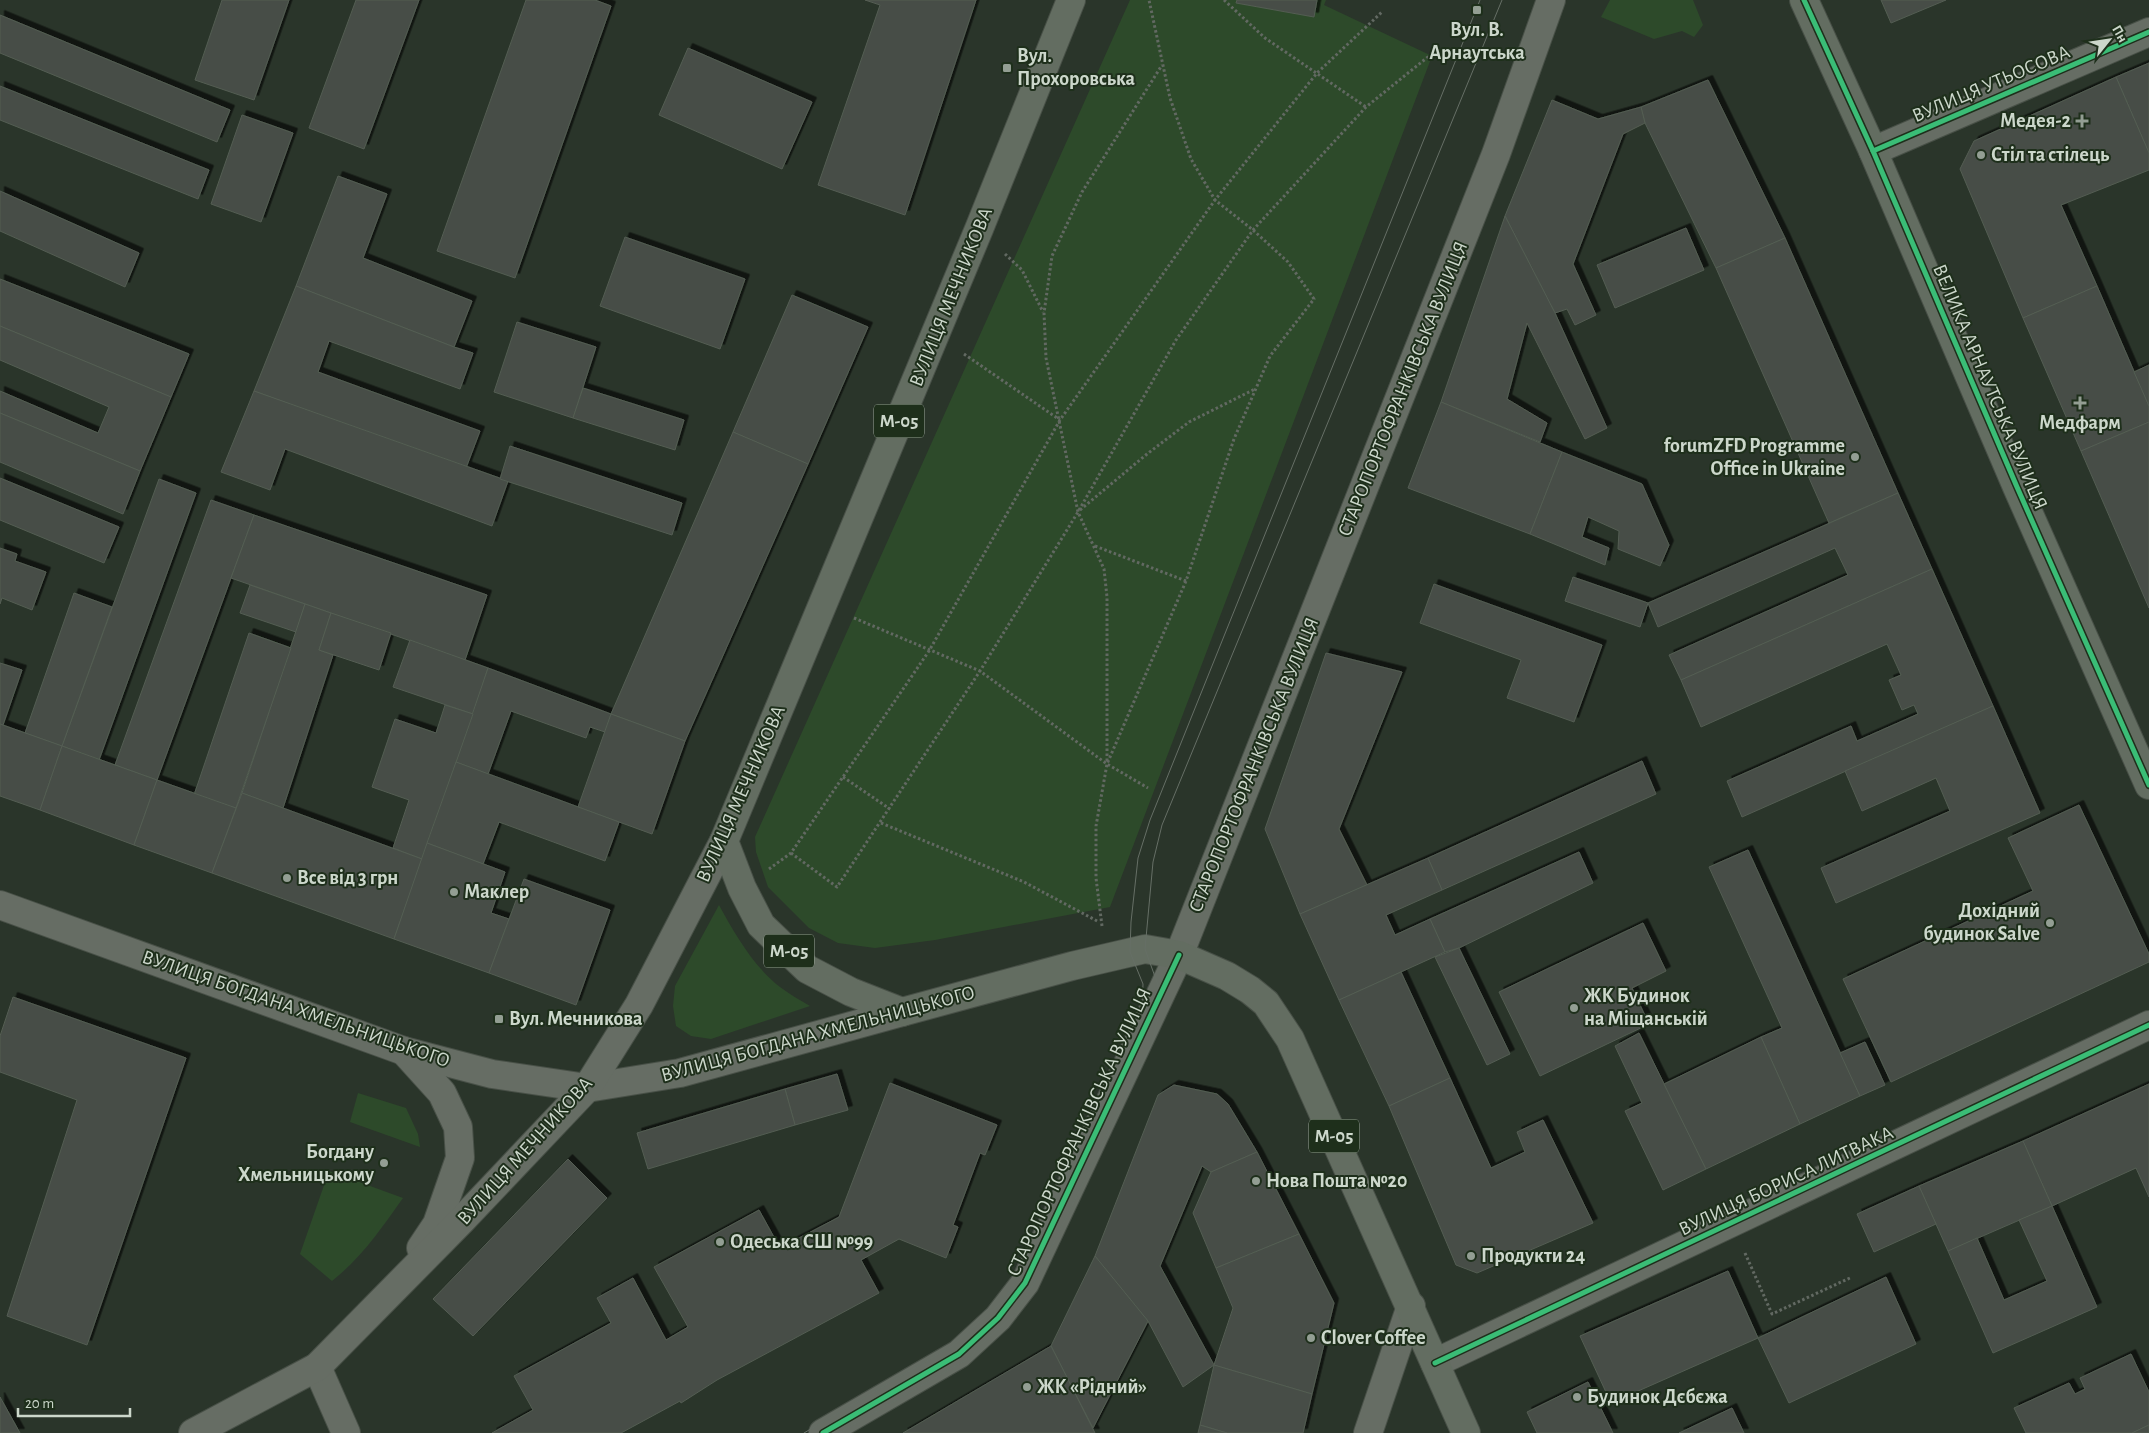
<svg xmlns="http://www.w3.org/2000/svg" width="2149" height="1433" font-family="'Alegreya Sans',sans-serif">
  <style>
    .green { fill: #2d4a2a }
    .building { fill: #464e46; stroke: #545d53; filter: url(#shadow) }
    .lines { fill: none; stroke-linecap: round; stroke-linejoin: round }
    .street-casing { stroke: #485047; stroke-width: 30 }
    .secondary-casing { stroke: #485047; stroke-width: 30 }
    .primary-casing { stroke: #485047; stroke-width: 30 }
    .path { stroke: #626962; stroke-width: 3; stroke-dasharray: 2.5 2.5; stroke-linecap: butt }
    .street { stroke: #666d64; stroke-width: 28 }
    .secondary { stroke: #666d64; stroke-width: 28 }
    .primary { stroke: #636d61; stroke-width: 28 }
    .tram { stroke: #666f66; stroke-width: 1 }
    .cycleway-casing { stroke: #1e2f1b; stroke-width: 8 }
    .cycleway { stroke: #3abd76; stroke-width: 5 }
    .poi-dot { fill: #939e93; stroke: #1e2f1b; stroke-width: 2 }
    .labels { text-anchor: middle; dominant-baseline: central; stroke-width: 4; stroke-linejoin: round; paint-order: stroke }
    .shield { fill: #1e2f1b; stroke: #98a596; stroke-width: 1 }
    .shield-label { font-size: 19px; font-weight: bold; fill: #ccd7cb }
    .poi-label { font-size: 20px; font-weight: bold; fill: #ccd7cb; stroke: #1e2f1b; text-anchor: start }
    .street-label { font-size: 20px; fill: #ccd7cb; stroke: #1e2f1b }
  </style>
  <defs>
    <filter id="shadow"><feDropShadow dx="4.5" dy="-4.5" stdDeviation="0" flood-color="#0009"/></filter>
  </defs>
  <rect width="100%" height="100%" fill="#2a352a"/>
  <!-- green -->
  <g class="green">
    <path d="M1130 0H1326L1324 5 1432 56 1110 907 935 940 875 948 838 943 809 928 768 887 756 852 755 837Z"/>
    <path d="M1610 0H1693L1703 25 1694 37 1682 31 1654 39 1601 17Z"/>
    <path d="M719 905C735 934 753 966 780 987 789 994 800 1000 810 1006L711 1039 691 1036 676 1026 673 1006 675 986Z"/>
    <path d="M358 1093 406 1108 418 1134 420 1147 350 1122Z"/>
    <path d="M329 1171 403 1198C381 1229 362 1257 332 1281L300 1254Z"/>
  </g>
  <!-- building -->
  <g class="building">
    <path d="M222 0H289L254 100 195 80Z"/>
    <path d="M356 0H419L364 149 309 128Z"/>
    <path d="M526 0H595L611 6 515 278 437 251Z"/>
    <path d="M865 0H976L905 215 818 185 880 5Z"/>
    <path d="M1237 0H1317L1314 17 1236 3Z"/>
    <path d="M1881 0H1946L1891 23Z"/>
    <path d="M0 15 230 110 217 142 0 53Z"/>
    <path d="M688 48 812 102 782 169 659 115Z"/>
    <path d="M2149 63V153L2116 77Z"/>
    <path d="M2116 77 2149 153V170L2061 205 2097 286 2023 318 1960 169 1974 141Z"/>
    <path d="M1708 80 1785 238 1716 268 1645 123 1641 107Z"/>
    <path d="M0 86 209 170 198 199 0 120Z"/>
    <path d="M1552 100 1598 119 1641 107 1645 123 1623 134 1573 264 1596 315 1575 325 1567 309 1555 313 1505 216Z"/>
    <path d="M242 115 293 133 261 222 211 204Z"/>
    <path d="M338 176 387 194 363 258 472 301 454 347 296 286Z"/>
    <path d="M0 191 139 253 125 287 0 231Z"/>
    <path d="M1505 216 1555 313 1607 428 1585 439 1527 323 1507 399 1547 423 1540 442 1441 402Z"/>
    <path d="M1686 228 1704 270 1615 308 1597 265Z"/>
    <path d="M625 237 745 279 720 349 600 306Z"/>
    <path d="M1785 238 1898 493 1829 523 1716 268Z"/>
    <path d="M0 279 189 354 171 397 0 326Z"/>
    <path d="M296 286 454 347 473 353 460 389 329 341 318 372 480 431 466 468 254 391Z"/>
    <path d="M2097 286 2149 406V422L2081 451 2023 318Z"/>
    <path d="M792 295 868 327 808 464 733 432Z"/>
    <path d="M517 322 596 347 573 418 494 392Z"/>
    <path d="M0 326 171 397 140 471 0 413V391L98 433 109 407 0 360Z"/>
    <path d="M2149 365V406L2134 372Z"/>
    <path d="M583 388 684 420 675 450 573 418Z"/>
    <path d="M254 391 508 481 492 526 285 449 270 490 221 472Z"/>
    <path d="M1441 402 1562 452 1530 534 1408 488Z"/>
    <path d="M0 413 140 471 123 514 0 462Z"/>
    <path d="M2149 422V608L2081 451Z"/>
    <path d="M733 432 808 464 685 741 611 714Z"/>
    <path d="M510 446 682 503 672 535 500 479Z"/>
    <path d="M1562 452 1642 484 1669 545 1660 566 1618 549 1619 531 1588 517 1582 537 1609 548 1605 565 1530 534Z"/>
    <path d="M0 478 119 527 104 563 0 520Z"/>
    <path d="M159 479 196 493 99 760 62 746Z"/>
    <path d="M1898 493 1932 569 1681 680 1669 655 1848 575 1835 548 1658 627 1648 603Z"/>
    <path d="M211 500 254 515 157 780 115 765Z"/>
    <path d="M254 515 487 595 465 660 231 578Z"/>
    <path d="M0 548 17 554 15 561 46 572 32 610 2 598 0 604Z"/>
    <path d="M1932 569 1993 706 1742 817 1727 781 1851 726 1857 741 1918 714 1914 705 1902 710 1889 680 1901 675 1887 644 1701 727 1681 680Z"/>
    <path d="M1573 577 1648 603 1640 627 1565 601Z"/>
    <path d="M1434 584 1602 645 1574 722 1507 698 1521 660 1420 623Z"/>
    <path d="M250 585 305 604 296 632 240 613Z"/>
    <path d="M74 593 112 607 62 746 25 733Z"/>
    <path d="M305 604 331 613 319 650 333 655 283 808 242 793Z"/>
    <path d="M331 613 391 633 379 670 319 650Z"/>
    <path d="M249 633 291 648 236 808 194 795Z"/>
    <path d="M410 640 488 668 473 714 393 687Z"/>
    <path d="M1326 653 1402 672 1339 829 1367 885 1300 914 1265 829Z"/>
    <path d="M0 663 22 670 3 725 0 724Z"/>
    <path d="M488 668 611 714 605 732 590 727 586 738 511 711 488 774 456 762Z"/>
    <path d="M445 705 473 714 422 859 393 848 409 800 372 787 395 719 436 733Z"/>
    <path d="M1993 706 2040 813 1836 903 1821 868 1950 811 1936 778 1862 811 1845 771Z"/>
    <path d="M611 714 685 741 652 834 578 807Z"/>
    <path d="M0 724 62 746 40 810 0 796Z"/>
    <path d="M62 746 157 780 134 845 40 810Z"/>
    <path d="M1642 761 1656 794 1442 890 1428 858Z"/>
    <path d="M456 762 619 822 605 861 499 822 483 864 427 843Z"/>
    <path d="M157 780 236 808 212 873 134 845Z"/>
    <path d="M242 793 422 859 394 939 212 873Z"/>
    <path d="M2079 805 2149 954V962L1891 1082 1843 979 2033 891 2008 838Z"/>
    <path d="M427 843 505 872 491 913 509 919 489 973 394 939Z"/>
    <path d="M1748 850 1860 1096 1800 1124 1761 1037 1782 1028 1709 867Z"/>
    <path d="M1579 852 1593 883 1459 948 1445 952 1430 919Z"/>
    <path d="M1428 858 1442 890 1386 915 1395 935 1430 919 1445 952 1339 1000 1300 914Z"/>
    <path d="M524 879 610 910 576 1005 489 973Z"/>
    <path d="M1643 923 1666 971 1632 988 1649 1024 1540 1076 1499 992Z"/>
    <path d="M1459 948 1510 1054 1487 1065 1435 957Z"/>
    <path d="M1401 972 1450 1078 1389 1106 1339 1000Z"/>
    <path d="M13 997 186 1058 87 1345 7 1316 77 1100 0 1072V1036Z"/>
    <path d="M1639 1033 1706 1169 1663 1190 1625 1111 1642 1103 1615 1046Z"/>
    <path d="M1761 1037 1800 1124 1706 1169 1664 1084Z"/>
    <path d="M1865 1042 1885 1085 1860 1096 1840 1053Z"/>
    <path d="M837 1074 848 1110 795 1125 785 1089Z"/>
    <path d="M1450 1078 1491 1168 1525 1152 1517 1132 1543 1120 1593 1223 1477 1273 1456 1265 1389 1106Z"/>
    <path d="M890 1083 997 1125 985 1155 980 1153 953 1225 958 1227 946 1258 899 1239 861 1260 879 1293 717 1380 681 1403 680 1401 621 1433H492L533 1410 514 1376 611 1323 597 1298 633 1278 666 1340 688 1327 654 1267 759 1210 780 1248 839 1217Z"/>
    <path d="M2149 1084V1197L2136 1168 2052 1206 2023 1141Z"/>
    <path d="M1174 1085 1217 1094 1228 1104 1257 1152 1211 1172 1202 1166 1160 1266 1214 1365 1183 1387 1148 1321 1095 1256 1158 1095Z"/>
    <path d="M785 1089 795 1125 648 1169 637 1133Z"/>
    <path d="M2023 1141 2052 1206 1948 1251 1919 1186Z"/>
    <path d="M1257 1152 1299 1234 1216 1268 1193 1213 1211 1172Z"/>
    <path d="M568 1159 607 1198 473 1336 433 1299Z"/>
    <path d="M1919 1186 1936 1224 1874 1252 1857 1214Z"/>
    <path d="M2052 1206 2097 1307 1993 1353 1948 1251 1977 1238 2004 1300 2047 1281 2019 1220Z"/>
    <path d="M1299 1234 1334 1303 1312 1394 1214 1365 1233 1308 1216 1268Z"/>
    <path d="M1095 1256 1148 1321 1093 1428 1051 1346Z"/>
    <path d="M1728 1271 1758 1338 1611 1403 1580 1336Z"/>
    <path d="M1886 1277 1916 1344 1789 1403 1758 1338Z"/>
    <path d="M1051 1346 1095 1433H903Z"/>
    <path d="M2131 1354 2149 1392V1425L2132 1433H2026L2014 1408 2069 1383 2075 1394 2085 1389 2080 1378Z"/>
    <path d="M1214 1365 1312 1394 1303 1433H1227L1200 1425Z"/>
    <path d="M1588 1382 1613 1433H1537L1527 1412Z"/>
    <path d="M0 1397 20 1433H0Z"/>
    <path d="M1732 1408 1744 1433H1679Z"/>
    <path d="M1200 1425 1227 1433H1198Z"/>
    <path d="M2149 1425V1433H2132Z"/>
  </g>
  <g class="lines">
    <defs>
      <g id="street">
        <path d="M1873 151 2149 32"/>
        <path d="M1435 1363 2149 1025"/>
        <path d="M1368 1433 1411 1306"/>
      </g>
      <g id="secondary">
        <path d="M0 905 404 1051 492 1074 587 1088 680 1073 902 1012"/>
        <path d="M404 1051 442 1093 458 1127 460 1158 437 1224 421 1248"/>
        <path d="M317 1367 346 1433"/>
        <path d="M193 1433 317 1367 462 1220 587 1088 639 1005 724 841"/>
        <path d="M823 1433 959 1354 998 1318 1025 1283 1179 955 1496 154 1551 0"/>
      </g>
      <g id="primary">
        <path d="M1071 0 979 229 724 841 742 888 761 925 807 969 851 992 902 1012 1072 966 1145 949 1179 955 1227 976 1250 990 1266 1003 1290 1039 1466 1433"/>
        <path d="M1804 0 1873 151 2017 487 2149 785"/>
      </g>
    </defs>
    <!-- street casing -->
    <use href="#street" class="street-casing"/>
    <!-- secondary casing -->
    <use href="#secondary" class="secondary-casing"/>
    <!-- primary casing -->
    <use href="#primary" class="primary-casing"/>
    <!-- path -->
    <g class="path">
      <path d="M1224 0 1265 38 1366 107"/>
      <path d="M1005 254 1022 270 1043 312"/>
      <path d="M964 354 1060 420"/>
      <path d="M1080 510 1147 454 1189 422 1255 389"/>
      <path d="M1095 546 1186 581"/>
      <path d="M854 618 980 671 1107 764 1148 788"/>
      <path d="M1107 761V597L1104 569 1078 512 1046 358 1044 313 1052 256 1082 192 1162 65"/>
      <path d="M843 777 890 809"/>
      <path d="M881 823 1024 882 1099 922"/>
      <path d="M791 853 837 887 980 671 1078 512 1176 340 1253 230 1366 107 1439 48"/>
      <path d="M769 869 791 853 929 651 1060 420 1215 200 1317 73 1382 12"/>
      <path d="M1102 926 1096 878V826L1107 764 1186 581 1234 439 1270 356 1314 299 1288 262 1253 230 1215 200 1191 159 1170 98 1149 0"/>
      <path d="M1745 1253 1772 1314 1852 1277"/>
    </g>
    <!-- street -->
    <use href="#street" class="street"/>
    <!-- secondary -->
    <use href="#secondary" class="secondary"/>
    <!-- primary -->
    <use href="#primary" class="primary"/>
    <!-- tram -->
    <g class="tram">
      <path d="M804 1433 952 1346 1005 1299 1020 1273 1137 1029 1142 1009 1143 984 1130 952 1131 922 1138 858 1150 820 1480 0"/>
      <path d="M839 1433 971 1357 978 1347 1014 1315 1033 1285 1152 1043 1158 1018V985L1145 949 1153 862 1162 825 1502 0"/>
    </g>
    <defs>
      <g id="cycleway">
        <path d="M1804 0 1873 151 2017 487 2149 785"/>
        <path d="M1873 151 2149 32"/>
        <path d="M1435 1363 2149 1025"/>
        <path d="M823 1433 959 1354 998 1318 1025 1283 1179 955"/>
      </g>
    </defs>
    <!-- cycleway casing -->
    <use href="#cycleway" class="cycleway-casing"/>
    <!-- cycleway -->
    <use href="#cycleway" class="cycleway"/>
  </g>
  <!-- markers -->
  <g class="poi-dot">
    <rect x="1472" y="5" width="10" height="10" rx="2.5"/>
    <rect x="1002" y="63" width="10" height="10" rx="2.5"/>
    <path d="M2079.5 113.5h5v5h5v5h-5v5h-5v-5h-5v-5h5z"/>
    <circle cx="1981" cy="155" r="5"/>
    <path d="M2077.5 395.5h5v5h5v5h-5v5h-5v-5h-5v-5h5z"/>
    <circle cx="1855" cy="457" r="5"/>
    <circle cx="287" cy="878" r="5"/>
    <circle cx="454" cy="892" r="5"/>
    <circle cx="2050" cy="923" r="5"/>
    <circle cx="1574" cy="1008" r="5"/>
    <rect x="494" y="1014" width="10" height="10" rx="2.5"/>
    <circle cx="384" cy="1163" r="5"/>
    <circle cx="1256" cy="1181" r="5"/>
    <circle cx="720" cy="1242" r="5"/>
    <circle cx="1471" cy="1256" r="5"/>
    <circle cx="1311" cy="1338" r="5"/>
    <circle cx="1027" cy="1387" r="5"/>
    <circle cx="1577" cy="1397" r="5"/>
  </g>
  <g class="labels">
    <!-- shield labels -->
    <g class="shield">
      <rect x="874" y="404.5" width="50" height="33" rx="4"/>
      <rect x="764" y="934.5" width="50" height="33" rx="4"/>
      <rect x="1309" y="1119.5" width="50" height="33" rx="4"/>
    </g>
    <g class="shield-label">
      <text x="899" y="421">М-05</text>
      <text x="789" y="951">М-05</text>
      <text x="1334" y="1136">М-05</text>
    </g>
    <!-- poi labels -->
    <g class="poi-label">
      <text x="1477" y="30" text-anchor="middle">Вул. В.<tspan x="1477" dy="23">Арнаутська</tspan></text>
      <text x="1017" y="56">Вул.<tspan x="1017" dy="23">Прохоровська</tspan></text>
      <text x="2071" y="121" text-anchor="end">Медея-2</text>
      <text x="1991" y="155">Стіл та стілець</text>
      <text x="2080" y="423" text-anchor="middle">Медфарм</text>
      <text x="1845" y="446" text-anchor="end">forumZFD Programme<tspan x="1845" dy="23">Office in Ukraine</tspan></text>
      <text x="297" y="878">Все від 3 грн</text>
      <text x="464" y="892">Маклер</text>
      <text x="2040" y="911" text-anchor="end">Дохідний<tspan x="2040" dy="23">будинок Salve</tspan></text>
      <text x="1584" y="996">ЖК Будинок<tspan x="1584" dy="23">на Міщанській</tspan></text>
      <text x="509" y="1019">Вул. Мечникова</text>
      <text x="374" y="1152" text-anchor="end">Богдану<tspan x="374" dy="23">Хмельницькому</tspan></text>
      <text x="1266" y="1181">Нова Пошта №20</text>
      <text x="730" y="1242">Одеська СШ №99</text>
      <text x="1481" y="1256">Продукти 24</text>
      <text x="1321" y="1338">Clover Coffee</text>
      <text x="1037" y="1387">ЖК «Рідний»</text>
      <text x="1587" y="1397">Будинок Дєбєжа</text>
    </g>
    <!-- street labels -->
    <g class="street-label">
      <text transform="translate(1991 84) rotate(-23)">ВУЛИЦЯ УТЬОСОВА</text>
      <text transform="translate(951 297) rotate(-68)">ВУЛИЦЯ МЕЧНИКОВА</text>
      <text transform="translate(1990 387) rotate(67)">ВЕЛИКА АРНАУТСЬКА ВУЛИЦЯ</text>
      <text transform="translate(1403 389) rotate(-68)">СТАРОПОРТОФРАНКІВСЬКА ВУЛИЦЯ</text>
      <text transform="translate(1254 765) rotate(-68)">СТАРОПОРТОФРАНКІВСЬКА ВУЛИЦЯ</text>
      <text transform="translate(741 794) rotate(-66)">ВУЛИЦЯ МЕЧНИКОВА</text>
      <text transform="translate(296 1009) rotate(19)">ВУЛИЦЯ БОГДАНА ХМЕЛЬНИЦЬКОГО</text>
      <text transform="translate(818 1034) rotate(-15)">ВУЛИЦЯ БОГДАНА ХМЕЛЬНИЦЬКОГО</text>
      <text transform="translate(1079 1132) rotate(-65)">СТАРОПОРТОФРАНКІВСЬКА ВУЛИЦЯ</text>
      <text transform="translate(525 1151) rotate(-48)">ВУЛИЦЯ МЕЧНИКОВА</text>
      <text transform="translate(1786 1181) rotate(-25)">ВУЛИЦЯ БОРИСА ЛИТВАКА</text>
    </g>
  </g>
  <!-- north arrow -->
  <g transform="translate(2109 40) rotate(60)" stroke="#1e2f1b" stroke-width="4" paint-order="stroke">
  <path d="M0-4L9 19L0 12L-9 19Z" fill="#ccd7cb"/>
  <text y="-8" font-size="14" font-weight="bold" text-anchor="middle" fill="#ccd7cb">Пн</text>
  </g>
  <!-- scale -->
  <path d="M18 1408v8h112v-8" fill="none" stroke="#ccd7cb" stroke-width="2.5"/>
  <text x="25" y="1408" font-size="15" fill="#ccd7cb" stroke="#1e2f1b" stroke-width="4" paint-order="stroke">20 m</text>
</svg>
